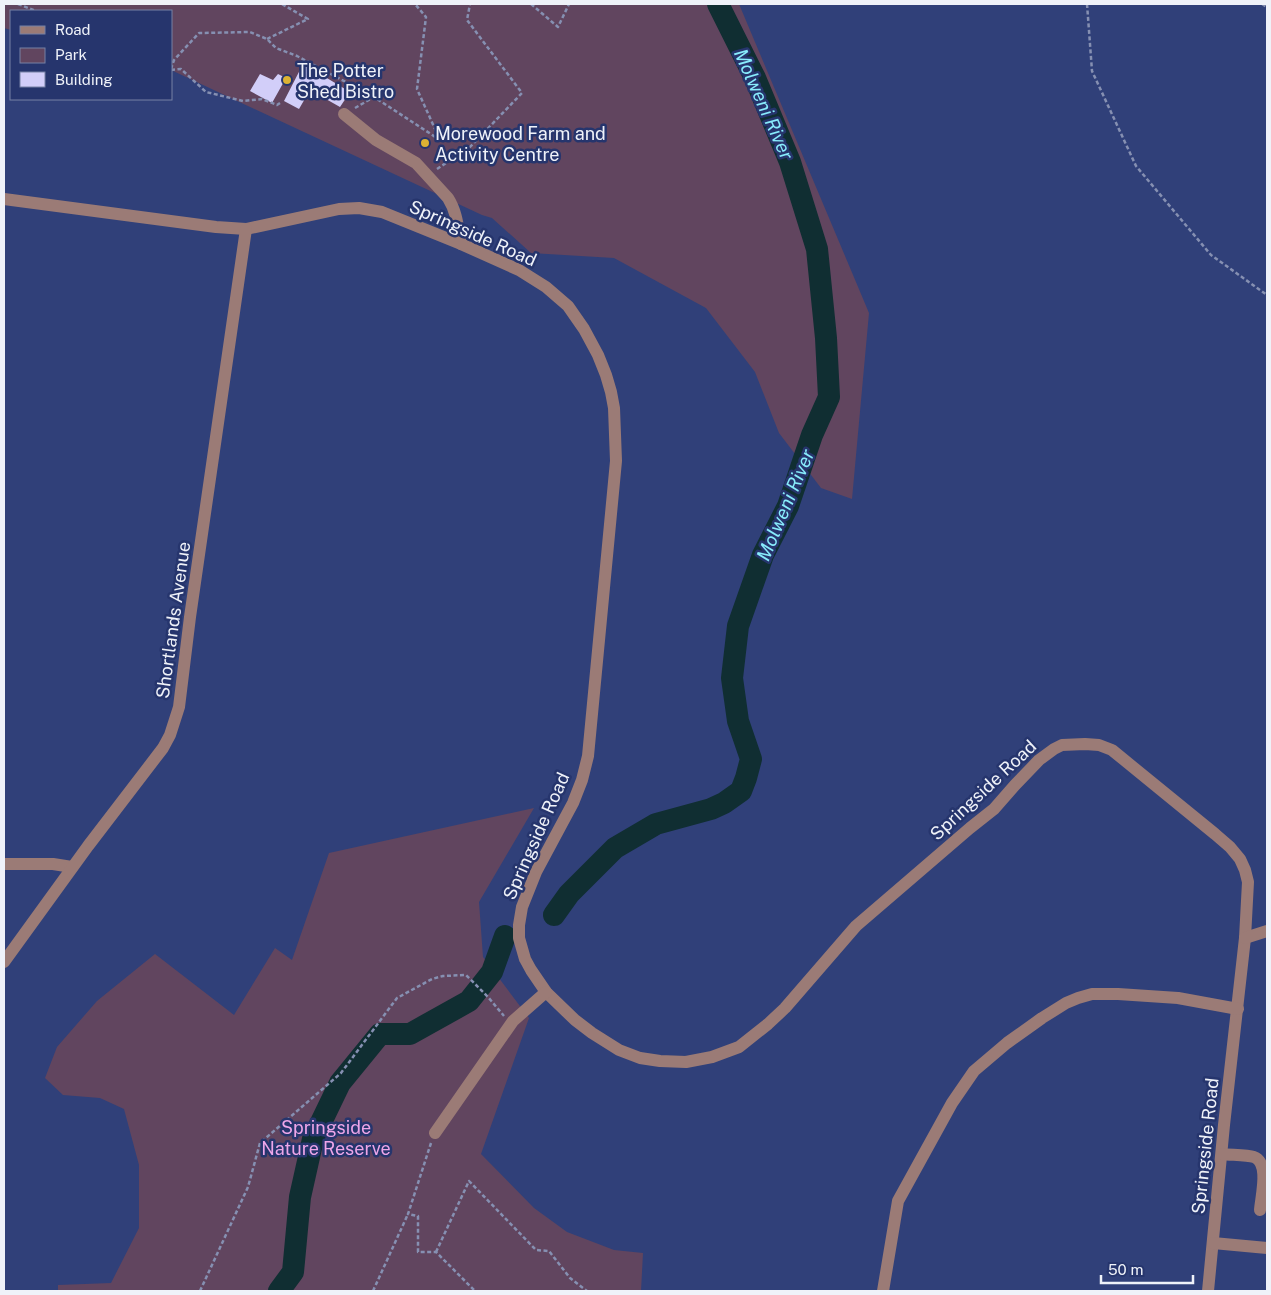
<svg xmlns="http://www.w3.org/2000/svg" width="1271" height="1295" font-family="'Public Sans',sans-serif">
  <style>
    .green { fill: #61455f }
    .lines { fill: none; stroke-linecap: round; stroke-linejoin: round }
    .river { stroke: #102e32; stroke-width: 22 }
    .building { fill: #d2cef9 }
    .path { stroke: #8690b2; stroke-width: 2.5; stroke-dasharray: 4 2.5; stroke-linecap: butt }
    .minor { stroke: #9b7b76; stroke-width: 12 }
    .poi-dot { fill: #dcb233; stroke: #26356d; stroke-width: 2 }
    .labels { text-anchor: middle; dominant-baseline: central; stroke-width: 5; stroke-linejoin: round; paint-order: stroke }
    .poi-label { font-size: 18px; fill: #eff2f9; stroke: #26356d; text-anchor: start }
    .street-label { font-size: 18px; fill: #eff2f9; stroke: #26356d }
    .park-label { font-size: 18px; fill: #eea6e9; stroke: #26356d }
    .water-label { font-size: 19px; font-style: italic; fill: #88ecfc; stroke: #26356d }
  </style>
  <rect width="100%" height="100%" fill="#304079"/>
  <!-- green -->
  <g class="green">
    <path d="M4 4H739L869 313 852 499 821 488 779 433 755 372 706 308 614 258 531 253 492 218 482 215 171 70V11H11V30L4 28Z"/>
    <path d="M534 808 479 902 483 957 529 1018 481 1154 534 1208 567 1232 614 1250 643 1253 641 1291H58V1285L111 1283 139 1228V1165L124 1109 100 1098 63 1095 45 1078 57 1047 97 1001 155 954 234 1015 275 948 292 960 329 853Z"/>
  </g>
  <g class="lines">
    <!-- river -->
    <g class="river">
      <path d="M554 915 569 894 615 848 656 824 711 809 724 803 741 791 746 778 751 759 738 721 732 678 738 626 763 555 788 506 812 435 829 397 826 338 817 249 790 162 755 78 718 4"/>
      <path d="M279 1291 293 1272 300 1197 313 1139 340 1083 380 1034H410L469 1001 492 972 505 936"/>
    </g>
  </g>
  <!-- building -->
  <g class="building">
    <path d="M302 66H307L350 92 340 107 310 90 299 109 284 101Z"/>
    <path d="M260 74 273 80 278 74 286 78 272 103 250 91Z"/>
  </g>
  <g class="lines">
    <!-- path -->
    <g class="path">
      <path d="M18 4 36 11"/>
      <path d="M531 4 558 27 569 4"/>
      <path d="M1087 4 1092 71 1136 166 1211 255 1267 295"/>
      <path d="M1262 4 1267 7"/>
      <path d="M267 39 308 19 282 4"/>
      <path d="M171 69 174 60 199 33 250 32 267 39 276 48 297 56 374 97"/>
      <path d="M171 70 181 69 206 92 243 101 262 99 277 105 280 103"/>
      <path d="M355 108 374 97 440 140 417 89 426 17 415 4"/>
      <path d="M437 169 470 147 522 93 467 20 470 4"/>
      <path d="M431 1143 408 1214 418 1216V1252H436L475 1291"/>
      <path d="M436 1252 469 1181 536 1250 549 1251 570 1278 587 1291"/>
      <path d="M200 1291 248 1187 260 1143 341 1073 397 998 432 979 443 976 466 975 488 997 504 1016"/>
      <path d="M373 1291 408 1214"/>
    </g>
    <!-- minor -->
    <g class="minor">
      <path d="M344 114 376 140 416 163 448 198C457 212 458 228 461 244"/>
      <path d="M4 199 216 227 246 229 339 209 359 208 382 212 461 244 519 270 546 287 568 306 584 329 598 355 606 375 611 392 614 408 616 461 588 756 582 780 573 803 536 872 522 907 519 925V938L525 959 531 970 546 992 575 1020 592 1033 619 1050 640 1058 660 1061 686 1062 712 1057 739 1047 768 1024 785 1008 856 926 970 828 994 809 1015 785 1039 760 1054 749 1062 745 1085 744 1099 745 1112 750 1215 834 1230 847 1240 859 1245 870 1248 882 1245 938 1224 1125 1208 1291"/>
      <path d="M4 864H53L72 867"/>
      <path d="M1245 938 1267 931"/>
      <path d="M4 962 88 846 163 748 170 735 179 707 190 617 246 229"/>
      <path d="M435 1133 513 1021 546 992"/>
      <path d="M1222 1154C1230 1155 1247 1155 1254 1157 1270 1163 1261 1196 1260 1210"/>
      <path d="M1213 1243 1267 1248"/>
      <path d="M883 1291 898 1201 952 1103 974 1071 1007 1043 1042 1018 1066 1003 1078 998 1092 994H1118L1178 998 1238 1009"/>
    </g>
  </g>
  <!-- markers -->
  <g class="poi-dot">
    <circle cx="287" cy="80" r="5"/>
    <circle cx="425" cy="143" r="5"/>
  </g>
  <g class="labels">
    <!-- poi labels -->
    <g class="poi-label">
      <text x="297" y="70">The Potter<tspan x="297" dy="21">Shed Bistro</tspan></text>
      <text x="435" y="133">Morewood Farm and<tspan x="435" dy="21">Activity Centre</tspan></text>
    </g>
    <!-- street labels -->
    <g class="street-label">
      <text transform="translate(473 233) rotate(24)">Springside Road</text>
      <text transform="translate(173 620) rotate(-82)">Shortlands Avenue</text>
      <text transform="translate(983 790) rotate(-43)">Springside Road</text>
      <text transform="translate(536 836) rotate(-66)">Springside Road</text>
      <text transform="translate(1205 1146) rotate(-84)">Springside Road</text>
    </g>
    <!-- park labels -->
    <g class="park-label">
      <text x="326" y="1127">Springside<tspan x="326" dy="21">Nature Reserve</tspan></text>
    </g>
    <!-- water labels -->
    <g class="water-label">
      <text transform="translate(764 104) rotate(66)">Molweni River</text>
      <text transform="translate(785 505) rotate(-67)">Molweni River</text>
    </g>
  </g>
  <!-- border -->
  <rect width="1271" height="1295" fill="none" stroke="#eff2f9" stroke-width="10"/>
  <!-- legend -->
  <rect x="10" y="10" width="162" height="90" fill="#26356d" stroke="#7681a5"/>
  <rect x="20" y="26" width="25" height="8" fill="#9b7b76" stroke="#7681a5"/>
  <text x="55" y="35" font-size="15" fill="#eff2f9">Road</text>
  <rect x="20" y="48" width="25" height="15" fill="#61455f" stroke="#7681a5"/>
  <text x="55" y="60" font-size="15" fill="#eff2f9">Park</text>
  <rect x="20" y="72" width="25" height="15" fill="#d2cef9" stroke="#7681a5"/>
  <text x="55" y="85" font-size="15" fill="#eff2f9">Building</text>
  <!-- scale -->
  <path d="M1101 1275v8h92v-8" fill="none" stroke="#eff2f9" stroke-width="2.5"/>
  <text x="1108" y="1275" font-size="15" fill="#eff2f9" stroke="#26356d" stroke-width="4" paint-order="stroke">50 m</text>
</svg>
